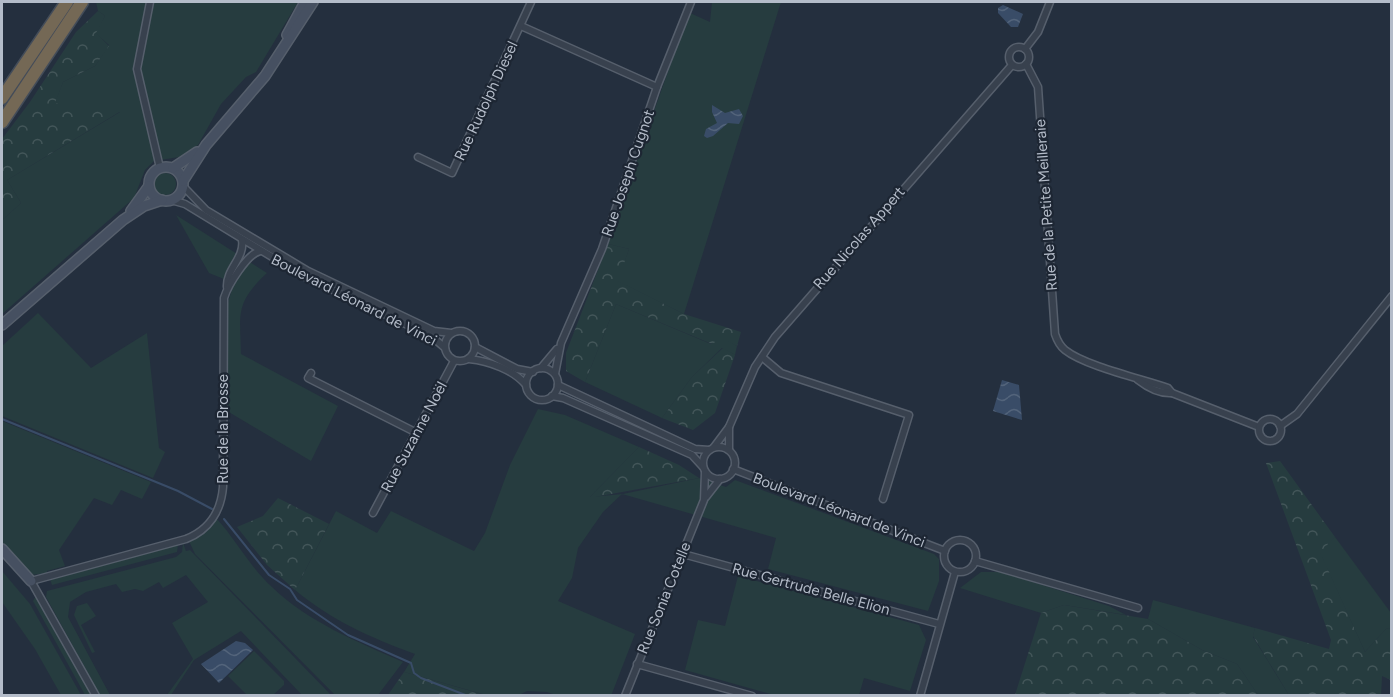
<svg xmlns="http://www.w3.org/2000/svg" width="1393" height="697" font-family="Figtree,sans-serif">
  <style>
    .grass { fill: #263c3f }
    .forest { fill: url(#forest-crowns) }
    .water { fill: url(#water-waves) }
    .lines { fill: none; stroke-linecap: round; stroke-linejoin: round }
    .stream { stroke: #394c67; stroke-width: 2 }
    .street-casing { stroke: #565f6c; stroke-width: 9 }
    .secondary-casing { stroke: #565f6c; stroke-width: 12 }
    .highway-casing { stroke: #434c59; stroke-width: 15 }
    .street { stroke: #38414e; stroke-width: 6 }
    .secondary { stroke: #465061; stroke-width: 9 }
    .highway { stroke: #746855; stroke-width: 12 }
    .labels { text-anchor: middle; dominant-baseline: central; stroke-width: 4.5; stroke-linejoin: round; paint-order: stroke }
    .street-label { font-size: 15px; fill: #b4bcc9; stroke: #1d2633 }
  </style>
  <defs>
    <pattern id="forest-crowns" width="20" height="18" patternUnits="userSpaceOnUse" patternTransform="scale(1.5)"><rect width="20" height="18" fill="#263c3f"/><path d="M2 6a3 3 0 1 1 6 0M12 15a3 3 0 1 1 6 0" fill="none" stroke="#435659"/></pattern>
    <pattern id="water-waves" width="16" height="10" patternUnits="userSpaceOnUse" patternTransform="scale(1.5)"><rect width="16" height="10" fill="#394c67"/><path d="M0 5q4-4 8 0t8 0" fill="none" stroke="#53647b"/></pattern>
  </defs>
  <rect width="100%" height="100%" fill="#242f3e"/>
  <!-- grass -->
  <g class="grass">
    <path d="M96 2H298L256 72 246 77 221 104 198 145 179 157 154 161 145 170 134 198 2 314V220L21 203 7 180 120 112 54 104 63 82 95 66 109 45 95 33 105 16 98 11Z"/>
    <path d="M712 2H781L684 314 617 281 629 249 608 244C636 167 660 89 690 13L710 22Z"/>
    <circle cx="165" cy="184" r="11"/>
    <path d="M176 215 267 273C235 303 240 313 241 354L338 406 311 461 227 411 226 309 234 283 209 273Z"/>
    <path d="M616 304 711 344 722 337 737 346 735 355 722 348 692 377 662 418 585 382Z"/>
    <path d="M38 313 91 368 147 333 159 448 165 452 153 478 2 416V346Z"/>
    <path d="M538 409 565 415 639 447 590 497 623 494 699 478 726 487 735 480 934 554 939 559V581L928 611 768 569 776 538 622 494 603 512 578 548 572 578 558 601 635 634 611 696 556 695 547 692 527 691 519 695H486L404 672 415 654C369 637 333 621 295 590L336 511 377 533 391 511 474 551 485 533 510 465Z"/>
    <path d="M2 421 151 482 142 499 121 490 112 505 94 498 59 550 65 566 47 571V573L31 575 2 544Z"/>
    <path d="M217 519C236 540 250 567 272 587 308 622 358 642 403 662L378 695H335L195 554 189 541 206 531Z"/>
    <path d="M1335 537 1391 613V628L1386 629 1365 652 1319 551Z"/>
    <path d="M183 543 186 551 190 550 331 695H302L241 631 194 660 171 695H167L193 659 172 623 208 602 186 575 163 588 159 582 143 591 135 589 122 592 116 584 86 592 70 602 68 617 110 695H100L46 597 47 591 176 557 182 552Z"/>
    <path d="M178 545 177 552 52 585 50 579Z"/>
    <path d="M2 571 30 604 81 695H61L35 649 2 602Z"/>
    <path d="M981 572H1001L1109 606 1126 615 1064 605 1041 613 960 588Z"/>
    <path d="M738 576 919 625 926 640 910 691 864 678 859 695H774L685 670 698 620 725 626Z"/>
    <path d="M36 596 91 695H85L33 601Z"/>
    <path d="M1153 600 1255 628 1253 637 1289 695H1258L1237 664 1202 650 1148 619Z"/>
    <path d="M87 603 96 616 81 625 95 652 92 653 74 615 77 606Z"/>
    <path d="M254 651 284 681V685L273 695H247L228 676Z"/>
  </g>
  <!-- forest -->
  <g class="forest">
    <path d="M98 11 105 16 96 33 109 46 95 66 63 82 55 103 121 111 7 180 21 203 2 220V139L30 102 76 32Z"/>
    <path d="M608 244 629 249 618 281 684 314 741 332 737 346 722 338 712 344 616 304 585 382 566 371V353Z"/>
    <path d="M723 348 735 355 715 413 693 430 662 418 692 377Z"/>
    <path d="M639 447 679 465 699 478 589 498Z"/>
    <path d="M1280 461 1335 537 1320 552 1365 652 1386 629 1391 628V680L1382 676 1381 695H1289L1253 636 1255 628 1329 649 1331 640 1266 463Z"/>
    <path d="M278 498 329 524 295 590 267 565 237 527 263 516Z"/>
    <path d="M1064 605 1148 619 1202 650 1237 664 1258 695H1015L1041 613Z"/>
    <path d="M404 672 485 695H388Z"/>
  </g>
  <!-- water -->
  <g class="water">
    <path d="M1003 5 1023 14 1018 27H1011L998 13V8Z"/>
    <path d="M712 105 725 113 739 109 743 116 739 124 728 123 713 136 707 138 704 136 706 129 717 123 712 112Z"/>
    <path d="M1002 380 1019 385 1022 420 993 411Z"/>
    <path d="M236 641 245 643 253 650 219 683 201 664Z"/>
  </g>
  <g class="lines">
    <!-- stream -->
    <g class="stream">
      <path d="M2 419 178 491 212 509"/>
      <path d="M224 519 269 575 290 589 297 600 348 635 411 663 414 673 421 678 468 696"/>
    </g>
    <defs>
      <g id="street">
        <path d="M150 2 137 69 160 168"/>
        <path d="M521 26 657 87"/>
        <circle cx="1019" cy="57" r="10"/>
        <path d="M1025 49 1038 32 1050 2"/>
        <path d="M1026 64 1038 87 1055 334C1057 340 1060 346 1065 350 1085 366 1142 379 1168 388L1172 393 1259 427"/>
        <path d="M418 157 452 173 531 2"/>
        <path d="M183 186 206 210 308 271 434 331 451 333"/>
        <path d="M171 200 185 204 305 277 431 336 444 347"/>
        <path d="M227 287C226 269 245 258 242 240"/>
        <circle cx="460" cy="346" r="15"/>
        <path d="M475 347 517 369 533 372"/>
        <path d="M762 357 781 373 909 415 883 499"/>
        <path d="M469 359C489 361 514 370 526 385"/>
        <path d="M541 368 557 349"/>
        <circle cx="542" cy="384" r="16"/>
        <path d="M311 373 308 378 417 433"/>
        <path d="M555 374 561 343 602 249 657 87 691 2"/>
        <path d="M1138 380C1147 387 1160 394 1172 393"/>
        <path d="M558 385 695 449 709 450"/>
        <path d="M552 396 563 398 692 455 703 467"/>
        <circle cx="1270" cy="430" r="11"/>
        <path d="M1280 426 1297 414 1392 296"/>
        <path d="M729 427 755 367 775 337 1012 65"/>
        <path d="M714 447 729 427V450"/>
        <circle cx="719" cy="463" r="16"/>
        <path d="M733 469 945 551"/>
        <path d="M706 497 720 479"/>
        <path d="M373 513 454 361"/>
        <circle cx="960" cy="556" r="16"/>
        <path d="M683 554 939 624"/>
        <path d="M975 561 1138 608"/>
        <path d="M637 664 752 696"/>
        <path d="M96 696 31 581 186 539C209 530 221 511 223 487L224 298C228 285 247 254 260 251"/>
        <path d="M625 696 704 500 705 472"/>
        <path d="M920 696 955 572"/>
      </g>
      <g id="secondary">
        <path d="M287 35 305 2"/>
        <circle cx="166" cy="184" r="17"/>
        <path d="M173 168 197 152"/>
        <path d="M183 181 206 145 265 76 313 2"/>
        <path d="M131 211 149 186"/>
        <path d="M2 325 123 220 144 206 162 200"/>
        <path d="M2 549 31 581"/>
      </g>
      <g id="highway">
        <path d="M2 98 67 2"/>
        <path d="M2 122 82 2"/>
      </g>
    </defs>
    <!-- street casing -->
    <use href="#street" class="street-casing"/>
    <!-- secondary casing -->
    <use href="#secondary" class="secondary-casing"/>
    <!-- highway casing -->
    <use href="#highway" class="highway-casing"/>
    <!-- street -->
    <use href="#street" class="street"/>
    <!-- secondary -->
    <use href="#secondary" class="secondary"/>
    <!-- highway -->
    <use href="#highway" class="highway"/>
  </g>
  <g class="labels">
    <!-- street labels -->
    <g class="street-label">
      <text transform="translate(486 101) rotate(-65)">Rue Rudolph Diesel</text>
      <text transform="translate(628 173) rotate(-71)">Rue Joseph Cugnot</text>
      <text transform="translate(1046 205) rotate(-94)">Rue de la Petite Meilleraie</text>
      <text transform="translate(859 238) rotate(-49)">Rue Nicolas Appert</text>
      <text transform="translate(354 300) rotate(27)">Boulevard Léonard de Vinci</text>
      <text transform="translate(223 429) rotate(-90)">Rue de la Brosse</text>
      <text transform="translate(414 437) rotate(-62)">Rue Suzanne Noël</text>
      <text transform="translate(839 510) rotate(21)">Boulevard Léonard de Vinci</text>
      <text transform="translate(811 589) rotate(15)">Rue Gertrude Belle Elion</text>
      <text transform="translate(664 598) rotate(-68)">Rue Sonia Cotelle</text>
    </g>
  </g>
  <!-- border -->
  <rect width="1393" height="697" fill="none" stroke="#b4bcc9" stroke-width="6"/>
</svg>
